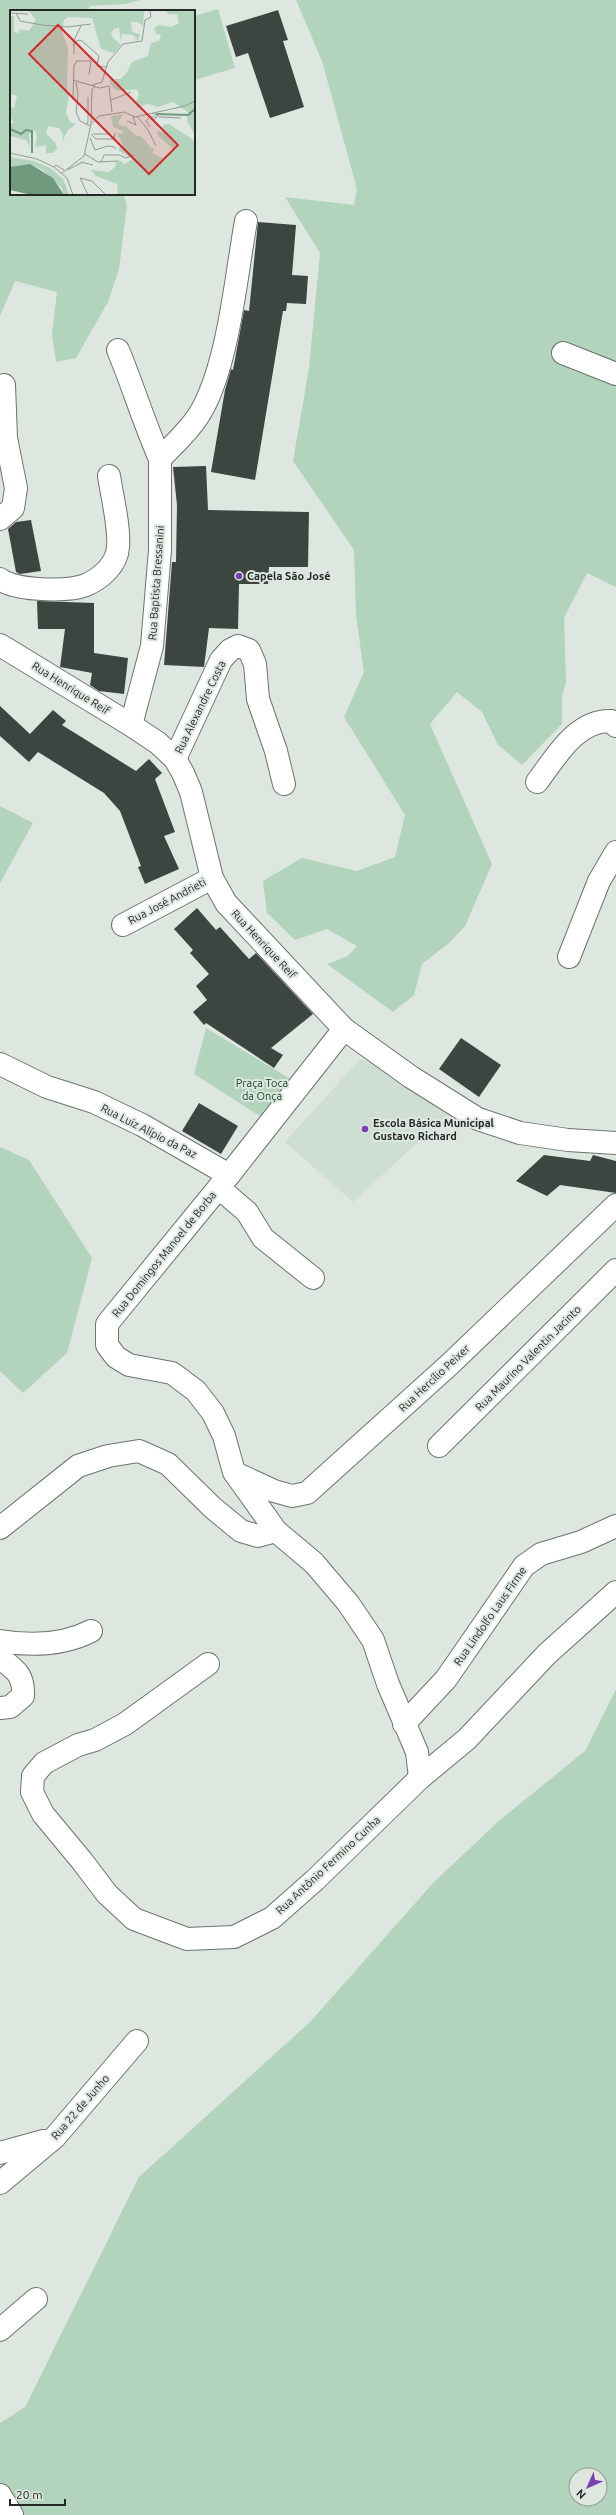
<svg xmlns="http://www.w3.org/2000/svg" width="616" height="2515" font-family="Ubuntu,sans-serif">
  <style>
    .built { fill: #ceded3 }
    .green { fill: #b2d4bc; fill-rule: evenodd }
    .building { fill: #3d4540 }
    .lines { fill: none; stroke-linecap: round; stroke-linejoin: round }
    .minor-casing { stroke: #6c746e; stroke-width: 24 }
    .minor { stroke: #fff; stroke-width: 22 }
    .poi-dot { fill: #7b3db2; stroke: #dee6e0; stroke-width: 1.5 }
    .labels { text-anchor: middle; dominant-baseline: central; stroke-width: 4; stroke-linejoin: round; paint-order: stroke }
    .poi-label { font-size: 11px; font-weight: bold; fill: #242825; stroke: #dee6e0; text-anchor: start }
    .street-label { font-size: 11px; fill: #242825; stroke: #dee6e0 }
    .park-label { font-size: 11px; fill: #0d4326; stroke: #dee6e0 }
    .inset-river { fill: none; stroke: #6f9a7d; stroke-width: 2 }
    .inset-road { fill: none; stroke: #949a95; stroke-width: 1 }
    .view { fill: #d62828; fill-opacity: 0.15; stroke: #d62828; stroke-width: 2 }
    .inset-edge { fill: none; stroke: #242825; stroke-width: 2 }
  </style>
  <rect width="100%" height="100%" fill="#dee6e0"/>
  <!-- built -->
  <path class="built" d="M360 1059 375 1063 447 1115 353 1202 285 1142Z"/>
  <!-- green -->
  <g class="green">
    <path d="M0 0H140L126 4 90 6 88 11H11V194H123L127 205 119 269 108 302 76 358 56 362 52 334 57 292 15 281 0 316Z"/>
    <path d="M296 0H616V587L587 573 564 618 566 683 562 696V724L522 765 498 745 482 712 457 692 430 724 492 864 465 926 449 943 422 964 414 995 393 1012 327 964 348 956 357 946 327 929 295 940 267 913 263 881 302 858 357 871 395 857 405 815 344 717 364 672 356 616 354 550 293 461 309 368 320 253 285 197 354 205 357 189 322 61Z"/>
    <path d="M218 9 235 68 194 80V16Z"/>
    <path d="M0 806 33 823 0 883Z"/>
    <path d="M206 1028 297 1083 268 1121 194 1074Z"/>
    <path d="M0 1147 29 1160 92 1258 67 1353 23 1393 0 1371Z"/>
    <path d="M616 1689V2515H0V2423L25 2407 139 2177 310 2022 434 1882 500 1820 585 1751ZM576 2475H600V2499H576Z"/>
  </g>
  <!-- building -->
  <g class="building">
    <path d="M278 10 288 40 283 41 304 107 270 118 248 53 236 57 226 26Z"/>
    <path d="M258 222 296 225 292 275 308 276 306 304 287 303 286 311H283L255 480 211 472 225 390 231 369 233 370 244 310 249 311Z"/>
    <path d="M206 466 208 510 309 512 308 567H269L268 584H239L238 629 209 628 204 667 164 665 172 562H176L177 505 173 467Z"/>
    <path d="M31 520 41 571 20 574 16 572 8 529 16 522Z"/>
    <path d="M37 601 94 603V653L128 658 124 694 99 691 90 685 92 673 60 667 65 629H38Z"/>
    <path d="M0 706 30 734 53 710 66 721 62 725 136 771 149 759 162 773 155 779 175 832 164 836 179 869 145 884 138 867 141 866 120 811 104 793 38 752 29 762 0 736Z"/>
    <path d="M197 908 216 930 220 927 249 959 256 953 313 1014 271 1048 283 1055 274 1068 206 1023 204 1025 193 1012 207 1000 196 986 209 974 190 953 193 950 174 929Z"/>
    <path d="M461 1038 501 1065 479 1097 439 1069Z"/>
    <path d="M199 1103 238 1126 221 1154 182 1131Z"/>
    <path d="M544 1155 590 1161 593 1155 616 1161V1193L560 1185 547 1196 516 1181Z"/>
  </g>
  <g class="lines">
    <defs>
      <g id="minor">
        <path d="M118 350C133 386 144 423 160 459"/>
        <path d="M563 353 616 374"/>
        <path d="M0 519 13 508 16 488 6 438 4 385"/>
        <path d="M0 579C15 591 68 592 86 585 102 578 117 564 118 547 120 528 112 496 109 476"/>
        <path d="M0 645 131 725 158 743 175 759 183 773 191 792 212 878 226 903 344 1029 411 1077 478 1119 520 1133 568 1140 616 1143"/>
        <path d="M131 725 152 646 160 550V459C175 443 193 427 203 408 229 359 236 276 246 221"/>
        <path d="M175 759 221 660 230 650 238 646 249 650 255 664 258 699 276 751 284 784"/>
        <path d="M537 782C556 757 576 720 611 721L616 726"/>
        <path d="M123 925 212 878"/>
        <path d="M569 957 599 881 616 852"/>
        <path d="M344 1029 229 1175 107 1324V1345L116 1357 129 1365 172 1373 196 1391 213 1413 224 1436 234 1472 276 1531 314 1563 348 1603 373 1640 388 1684 417 1752 420 1778"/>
        <path d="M0 1064 47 1087 94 1102 142 1125 229 1175"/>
        <path d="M219 1188 247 1212 263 1238 313 1278"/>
        <path d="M439 1446 616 1270"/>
        <path d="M235 1473 274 1491 292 1496 307 1493 449 1365 616 1205"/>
        <path d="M0 1528 78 1466 108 1456 139 1451 168 1464 213 1508 241 1531 258 1536 276 1531"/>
        <path d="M0 1641C31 1646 62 1646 91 1631"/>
        <path d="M0 1658C16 1670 24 1675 23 1696L10 1707 0 1708"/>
        <path d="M208 1664 125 1724 95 1740 78 1745 44 1763 33 1776 32 1792 43 1814 82 1861 107 1894 134 1919 187 1939 234 1937 272 1918 315 1880 420 1778 467 1739 547 1654 616 1592"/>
        <path d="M404 1724 446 1679 524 1566 541 1554 581 1542 616 1526"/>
        <path d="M0 2153 43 2141"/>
        <path d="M0 2183 55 2137 137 2041"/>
        <path d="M0 2330 36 2299"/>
        <path d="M0 2495 12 2515"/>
      </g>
    </defs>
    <!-- minor casing -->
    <use href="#minor" class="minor-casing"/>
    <!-- minor -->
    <use href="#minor" class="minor"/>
  </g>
  <!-- markers -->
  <g class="poi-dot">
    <circle cx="239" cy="576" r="4"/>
    <circle cx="365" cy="1129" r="4"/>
  </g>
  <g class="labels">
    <!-- poi labels -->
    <g class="poi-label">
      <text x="247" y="576">Capela São José</text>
      <text x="373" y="1123">Escola Básica Municipal<tspan x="373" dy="13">Gustavo Richard</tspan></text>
    </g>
    <!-- street labels -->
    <g class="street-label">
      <text transform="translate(156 583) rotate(-86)">Rua Baptista Bressanini</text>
      <text transform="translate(71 688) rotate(32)">Rua Henrique Reif</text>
      <text transform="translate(200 707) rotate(-64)">Rua Alexandre Costa</text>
      <text transform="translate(167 901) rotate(-28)">Rua José Andrieti</text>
      <text transform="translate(264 944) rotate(47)">Rua Henrique Reif</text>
      <text transform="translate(149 1131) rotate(27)">Rua Luiz Alípio da Paz</text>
      <text transform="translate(164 1254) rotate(-51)">Rua Domingos Manoel de Borba</text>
      <text transform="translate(528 1358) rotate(-45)">Rua Maurino Valentin Jacinto</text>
      <text transform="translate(434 1378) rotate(-43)">Rua Hercílio Peixer</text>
      <text transform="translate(490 1616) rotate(-55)">Rua Lindolfo Laus Firme</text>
      <text transform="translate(328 1865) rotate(-43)">Rua Antônio Fermino Cunha</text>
      <text transform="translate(80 2107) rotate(-49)">Rua 22 de Junho</text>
    </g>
    <!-- park labels -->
    <g class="park-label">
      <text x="262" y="1083">Praça Toca<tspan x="262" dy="13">da Onça</tspan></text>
    </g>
  </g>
  <!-- overview -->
  <g transform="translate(10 10)">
    <rect width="185" height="185" fill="#dee6e0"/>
    <path d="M18 0H134L133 16 128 12H121L122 22 130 24 128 31 123 25 112 24 111 32 109 18 104 19 101 23 103 28 111 35 104 43 91 39 82 8 58 7 54 10 52 21 58 38 57 79 59 85 56 103 60 112 66 114 58 120 52 132 53 124 49 118 38 116 36 123 46 134 47 139 43 143H36V135L25 137 27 126 25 120 19 124 20 137 16 130 0 126V113H4L0 106V97L4 98 7 86 0 84V7L4 6V22L8 23 10 19 19 21 26 10ZM155 0H185V125L177 111 178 102 163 92 148 97 138 94 127 97 126 92 129 85 127 79 111 81 104 79 100 73V69H110L116 64 122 52 138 46 141 33 149 31 151 25 146 24 144 18 149 15 162 17 169 13 167 4H158ZM106 104V107L109 104 113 105 108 113 110 115 117 117 125 125 132 127 141 138 145 139 142 143 154 149 163 139 148 126 147 121 154 122 152 117 155 114H159L183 130 185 128V185H108L107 174 86 166 81 160 99 162 105 157 107 149 115 154 122 149 109 141V137L113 135 107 123 113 124V121L103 117 101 107ZM0 147 24 151 40 158 53 169 59 185H54L52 178 33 160 20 154 0 157Z" fill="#b2d4bc"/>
    <path d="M20 154 43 168 54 185H22L0 180V157Z" fill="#6f9a7d"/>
    <path class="inset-river" d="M146 104 178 105 185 99M0 119 11 124 16 120 22 121V143"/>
    <path class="inset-road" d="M0 3 18 4M6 3 10 11 32 15 57 17 81 14M63 35 68 30 72 31 89 46 87 56 96 57M64 44V30L71 16M63 70 90 78 99 76 102 102M66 72 68 85 66 102 70 111 81 116M82 75 92 72 98 52 113 34 132 31 135 10 141 7 140 0M63 90 64 56 67 51H81L79 65M101 90 121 82M142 103 150 107 171 108M127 106 138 120 146 136M147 107 143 111 149 117M117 111 126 115 123 107M81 114 82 79 86 76M76 115 78 112V87M140 117 136 111 140 107H146M81 124 86 129H104L105 123M83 124H98M80 128 85 140 98 136 104 137 106 139M0 143 27 149 44 157 57 168 63 185M75 144 88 152 107 151M71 152 83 155M91 152 94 145H109L116 148 124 145M44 157 46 155 54 160M57 160 73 152M52 163 74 146 81 114 89 106 114 102 125 107 175 96 185 91M78 185 70 168 82 171 96 185"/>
    <path class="view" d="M48 15 168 135 139 164 19 44Z"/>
    <rect width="185" height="185" class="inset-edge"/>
  </g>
  <!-- north arrow -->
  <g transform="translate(588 2487) rotate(225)"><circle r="19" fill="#dee6e0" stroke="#949a95"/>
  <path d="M0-3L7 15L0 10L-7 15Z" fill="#7b3db2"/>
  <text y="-6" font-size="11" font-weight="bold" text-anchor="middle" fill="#242825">N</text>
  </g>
  <!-- scale -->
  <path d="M10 2499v6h55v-6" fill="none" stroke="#242825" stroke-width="2"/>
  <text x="16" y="2499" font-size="12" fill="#242825" stroke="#dee6e0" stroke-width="3" paint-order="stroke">20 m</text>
</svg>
